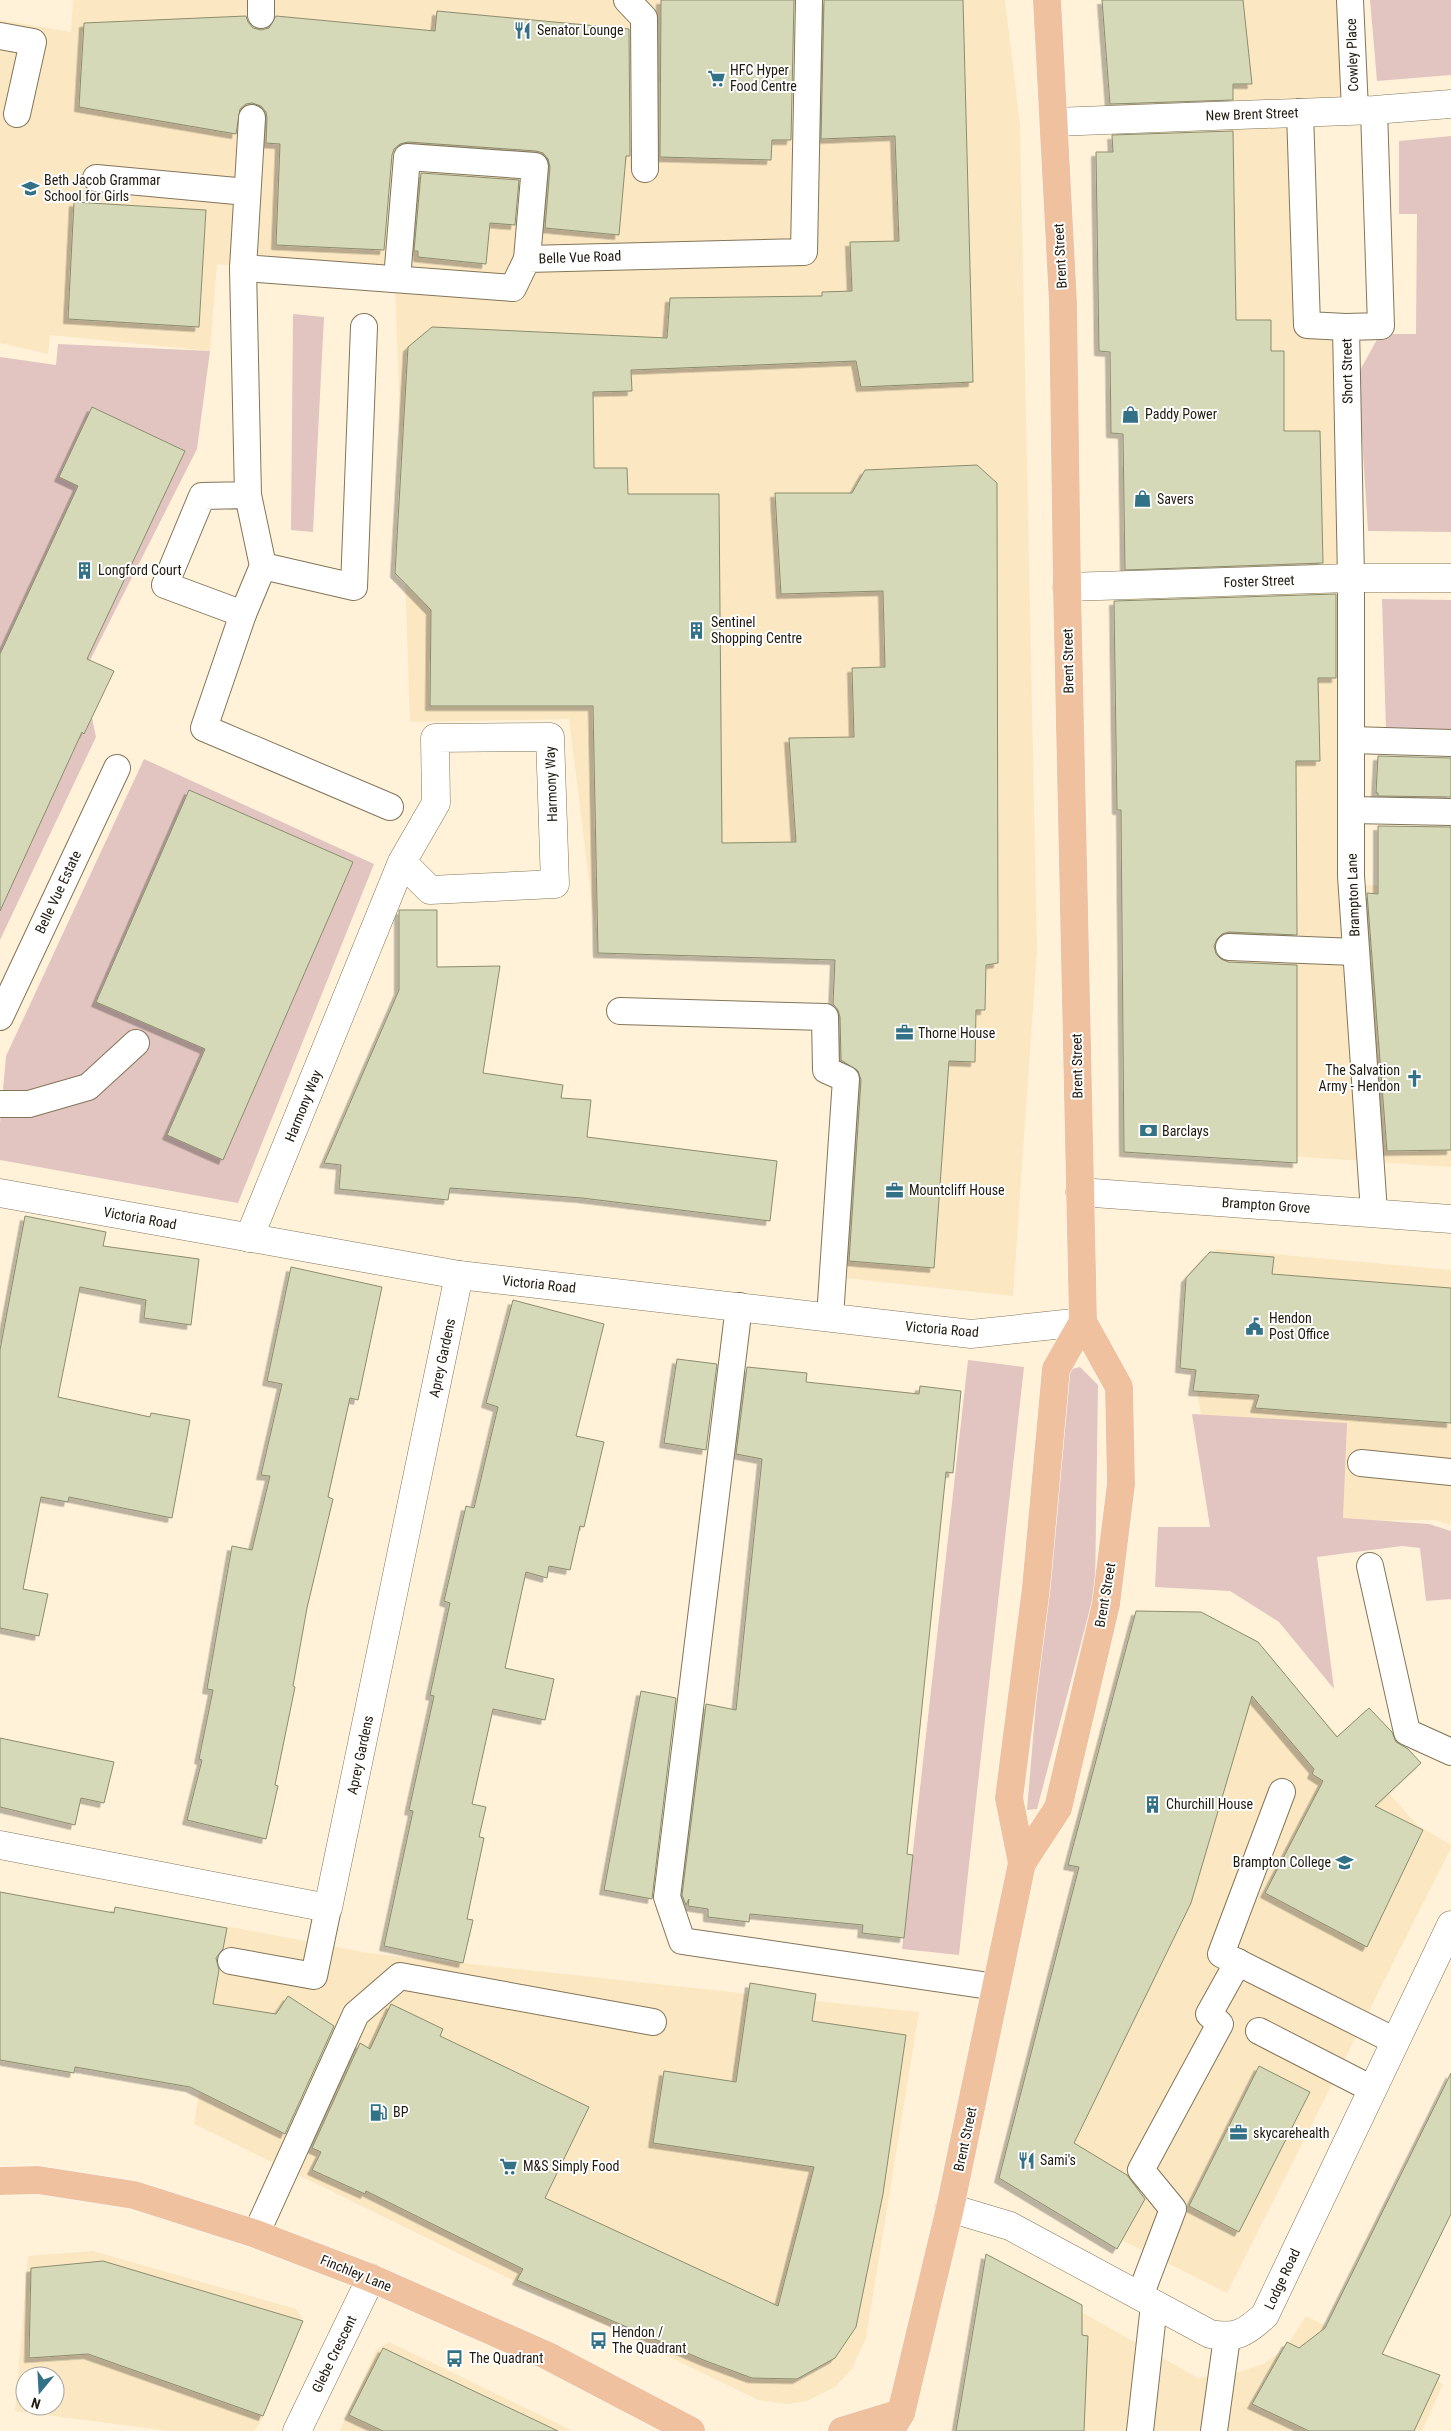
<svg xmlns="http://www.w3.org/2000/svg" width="1451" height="2431" font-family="'Roboto Condensed',sans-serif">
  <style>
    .built { fill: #fbe7c1; fill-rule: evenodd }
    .green { fill: #e2c5c0 }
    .building { fill: #d6d9b8; stroke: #8b8d6e; filter: url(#shadow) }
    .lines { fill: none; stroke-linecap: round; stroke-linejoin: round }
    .lane-casing { stroke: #837559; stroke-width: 28 }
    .street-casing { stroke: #837559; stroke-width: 29 }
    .primary-casing { stroke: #fff; stroke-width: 29 }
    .lane { stroke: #fff; stroke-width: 26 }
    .street { stroke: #fff; stroke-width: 28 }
    .primary { stroke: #f0c19f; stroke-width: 28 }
    .labels { text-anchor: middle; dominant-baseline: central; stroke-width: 4; stroke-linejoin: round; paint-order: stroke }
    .poi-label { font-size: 14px; fill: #1f190e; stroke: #fff; text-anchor: start }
    .street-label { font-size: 14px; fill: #1f190e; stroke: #fff }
  </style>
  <defs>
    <filter id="shadow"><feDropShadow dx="-4.5" dy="4.5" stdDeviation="0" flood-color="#0004"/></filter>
  </defs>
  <rect width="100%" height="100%" fill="#fff2d9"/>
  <!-- built -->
  <g class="built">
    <path d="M73 0H1005L1020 124 1037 951 1013 1296 826 1276 838 1087 830 1088 834 960 598 953 569 719 410 722 395 279 217 264 210 351 50 335 48 354 0 343V20L71 32Z"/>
    <path d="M1106 0H1350L1355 111 1300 113 1307 323 1345 327 1352 883 1451 894V1167L1143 1146 1113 80Z"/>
    <path d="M1216 1249 1451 1270V1525L1435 1520 1219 1522 1187 1332 1192 1273Z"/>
    <path d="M1264 1652 1417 1825 1451 1845V1848L1227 2293 1007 2182Z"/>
    <path d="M226 1926 368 1953 919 2012 866 2338 851 2370 835 2387 807 2401 788 2404 758 2400 194 2124Z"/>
    <path d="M93 2251 296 2309 302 2318 262 2419 254 2431H169L15 2411 28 2256ZM25 2376H55V2406H25Z"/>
    <path d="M1004 2268 1198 2378 1236 2373 1263 2364 1284 2350 1306 2316 1443 2384 1422 2431H962Z"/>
    <path d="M389 2342 573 2431H340L376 2350Z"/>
  </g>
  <!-- green -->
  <g class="green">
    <path d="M1370 0H1451V75L1377 81Z"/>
    <path d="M1451 136V532L1368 531 1358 374 1380 334H1416L1417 214H1399V141Z"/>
    <path d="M293 314 324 317 313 532 291 530Z"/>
    <path d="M58 344 210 351 197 449 83 674 96 737 0 940V357L56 365Z"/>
    <path d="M1382 599 1451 600V730H1386Z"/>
    <path d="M144 759 374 864 238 1203 0 1160V1123L6 1056Z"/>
    <path d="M968 1360 1024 1367 959 1955 902 1949Z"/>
    <path d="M1080 1367 1098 1385 1095 1590 1037 1809 1027 1810 1064 1371Z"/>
    <path d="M1192 1414 1347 1423 1343 1518 1429 1524 1451 1531V1599L1426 1601 1420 1548 1402 1546 1317 1557 1334 1689 1279 1622 1230 1591 1155 1587 1158 1527H1210Z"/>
  </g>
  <!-- building -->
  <g class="building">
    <path d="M661 0H794L791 140H772L771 160 660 157Z"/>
    <path d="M824 0H963L973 382 861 387 856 361 631 370 632 391 593 392 594 468H627L628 494H719L722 843 796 842 789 738 854 737 852 668 885 667 883 591 781 594 775 493H852L865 470 977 465 997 483 998 963 986 965 985 1010H976L975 1062 949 1061 934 1268 849 1261 861 1080 858 1071 841 1060 840 1017 838 1010 833 1004 835 960 598 953 593 706H430L431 610 395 573 408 347 432 327 667 338 670 298 822 296V292L852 291 850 242 899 241 895 136 821 139Z"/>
    <path d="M1102 0H1243L1252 84H1233V100L1110 104Z"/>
    <path d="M437 11 629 29 630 156H626L619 235 545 228 550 167 548 159 543 153 536 151 408 142 400 144 394 149 392 155 384 250 276 245 280 144 266 143 267 118 266 112 261 106 252 103 246 104 240 109 236 134 79 107 84 23 246 16 248 22 253 28 261 30 269 28 276 16 435 31Z"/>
    <path d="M1233 131 1236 320H1271V351H1284V431H1320L1323 563 1125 570 1123 434 1111 433 1110 352 1099 351 1096 152H1113L1112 135Z"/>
    <path d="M421 173 519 180 515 225 490 223 486 264 418 257V251H414Z"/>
    <path d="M74 202 206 210 199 327 68 319Z"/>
    <path d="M92 407 185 451 87 659 114 671 84 734 82 732 0 911V654L78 486 59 477Z"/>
    <path d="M1336 594V678H1318L1320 761H1296L1297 935 1229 932 1222 934 1217 939 1214 946 1216 954 1221 959 1228 962 1297 965V1163L1124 1152 1121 810H1117L1114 601Z"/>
    <path d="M1378 756 1451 758V797L1378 796V793H1376Z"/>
    <path d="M189 790 353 862 223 1160 167 1135 205 1049 96 1002Z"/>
    <path d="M1378 826 1451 827V1150L1387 1151 1367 893 1378 894Z"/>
    <path d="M399 910H437V967L500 966 483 1073 563 1085 561 1098 591 1100 587 1137 777 1161 770 1221 582 1198 450 1188 448 1200 339 1189 341 1165 324 1163 399 990Z"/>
    <path d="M25 1216 106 1232 103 1246 199 1259 191 1325 144 1318 146 1300 80 1287 58 1397 150 1417 151 1413 190 1420 172 1518 69 1497 68 1502 41 1497 23 1589 48 1594 39 1636 0 1628V1350Z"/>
    <path d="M1210 1252 1274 1257 1272 1274 1451 1288V1423L1255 1408 1259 1395 1193 1391 1196 1370 1180 1368 1186 1278Z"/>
    <path d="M291 1267 382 1287 358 1400 350 1398 328 1497 333 1499 307 1608 293 1686 295 1687 275 1785 278 1786 266 1839 187 1820 202 1760 199 1759 213 1690 207 1689 232 1546 252 1550 270 1476 261 1475 282 1384 267 1381Z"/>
    <path d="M513 1300 604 1324 576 1436 604 1442 584 1527 580 1526 570 1570 549 1566 547 1578 526 1572 505 1668 554 1679 545 1720 493 1709 472 1804 486 1807 479 1837 484 1838 467 1919 473 1920 463 1963 384 1946 413 1811 409 1810 434 1696 430 1695 450 1603 444 1601 466 1506 474 1508 498 1407 486 1403Z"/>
    <path d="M677 1359 717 1364 706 1450 664 1443Z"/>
    <path d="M747 1367 807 1373 806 1382 919 1394 920 1386 961 1391 953 1473 946 1472 907 1854 913 1855 904 1938 862 1933 863 1925 750 1914 749 1922 708 1917V1909L688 1906 689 1899 686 1905 682 1895 706 1704 736 1710 762 1459 736 1454Z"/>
    <path d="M1136 1611 1201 1612 1258 1642 1337 1737 1369 1708 1392 1732 1396 1742 1408 1749 1421 1763 1375 1806 1423 1830 1367 1947 1265 1893 1323 1781 1312 1774 1314 1769 1252 1696 1191 1903 1074 2143 1127 2175 1145 2199 1117 2249 999 2178 1079 1867 1068 1865Z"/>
    <path d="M641 1691 676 1698 652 1899 604 1890Z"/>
    <path d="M0 1738 114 1762 104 1803 81 1798 75 1825 0 1807Z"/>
    <path d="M0 1892 114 1913 115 1907 227 1928 223 1949 216 1958 219 1970 213 2004 276 2014 288 1996 334 2026 285 2134 190 2087 75 2067 74 2073 0 2060Z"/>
    <path d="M750 1983 816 1994 812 2021 906 2035 883 2194 856 2327 835 2358 797 2379 752 2378 706 2361 517 2280 523 2269 366 2191 365 2194 312 2170 321 2152 312 2148 360 2043 370 2049 391 2004 443 2029 440 2036 589 2107 545 2198 778 2306 814 2167 653 2143 664 2071 736 2082Z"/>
    <path d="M1259 2066 1310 2092 1239 2232 1189 2206Z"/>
    <path d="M1451 2073V2214L1382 2354 1440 2375 1414 2431H1309L1252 2404 1287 2342 1299 2348 1325 2328Z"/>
    <path d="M986 2254 1082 2305V2335L1088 2336 1084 2431H956Z"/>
    <path d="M103 2261 303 2321 263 2416 88 2354 29 2358 31 2268Z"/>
    <path d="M383 2348 558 2431H383L349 2415Z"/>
  </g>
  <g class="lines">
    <defs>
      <g id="lane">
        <path d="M627 0 644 18 645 169"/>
        <path d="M1350 0 1355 110"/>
        <path d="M261 15V0"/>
        <path d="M0 36 33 42 17 114"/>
        <path d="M1300 112 1307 325 1346 327"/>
        <path d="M252 118 243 268 513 288 527 259 804 252 809 0"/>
        <path d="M96 178 247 192"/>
        <path d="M243 268 248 495 263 566 243 614 165 585 202 496 248 495"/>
        <path d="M397 279 407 157 535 166 527 259"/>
        <path d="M263 566 354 587 364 327"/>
        <path d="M243 614 204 728 390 807"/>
        <path d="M1352 740 1451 743"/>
        <path d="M1351 810 1451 812"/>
        <path d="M1229 947 1355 952"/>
        <path d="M620 1011 825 1017 826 1070 846 1079 830 1317"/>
        <path d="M0 1017 117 768"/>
        <path d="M0 1104H29L88 1087 136 1043"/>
        <path d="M1374 1212 1351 876V578L1346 327 1381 326 1374 110"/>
        <path d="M739 1306 667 1897 682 1941 996 1987"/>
        <path d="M1361 1463 1451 1472"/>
        <path d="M1370 1566 1407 1732 1451 1752"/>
        <path d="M1282 1792 1221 1954 1395 2041"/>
        <path d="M231 1961 314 1976 328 1908"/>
        <path d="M1259 2031 1372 2089"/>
        <path d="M256 2234 356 2014 400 1976 653 2022"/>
        <path d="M1140 2296 1173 2209 1141 2170 1220 2024 1209 2014 1238 1962"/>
        <path d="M1140 2431 1154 2305"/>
        <path d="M1214 2431 1227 2337"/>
      </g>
      <g id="street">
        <path d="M1054 122 1374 110 1451 104"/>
        <path d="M1067 587 1351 578H1451"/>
        <path d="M1080 1192 1451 1219"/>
        <path d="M0 1193 459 1275 971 1334 1083 1322"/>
        <path d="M249 1238 402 862 436 803 435 738 550 737 555 884 430 890 402 862"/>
        <path d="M0 1845 328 1908 459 1275"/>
        <path d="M950 2208 1010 2226 1210 2334C1236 2339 1246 2333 1265 2315L1451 1925"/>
        <path d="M297 2431 371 2278"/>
      </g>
      <g id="primary">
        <path d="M1022 1863 1009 1798 1036 1588 1056 1369 1083 1322"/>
        <path d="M0 2181 38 2180 134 2195 256 2234 371 2278 548 2356 691 2431"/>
        <path d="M842 2431 901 2413"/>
        <path d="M890 2431 901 2413 950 2208 1022 1863 1058 1808 1106 1604 1121 1484 1119 1387 1083 1322 1067 587 1063 303 1047 0"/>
      </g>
    </defs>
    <!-- lane casing -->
    <use href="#lane" class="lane-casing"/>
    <!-- street casing -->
    <use href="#street" class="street-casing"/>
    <!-- primary casing -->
    <use href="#primary" class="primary-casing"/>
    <!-- lane -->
    <use href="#lane" class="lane"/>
    <!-- street -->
    <use href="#street" class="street"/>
    <!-- primary -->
    <use href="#primary" class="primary"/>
  </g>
  <!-- icons -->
  <defs>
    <symbol id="restaurant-bare" viewBox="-9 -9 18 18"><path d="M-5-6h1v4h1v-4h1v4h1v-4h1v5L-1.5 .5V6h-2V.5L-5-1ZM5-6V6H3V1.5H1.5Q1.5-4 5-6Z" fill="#327186" stroke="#fff" stroke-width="2.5" paint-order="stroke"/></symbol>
    <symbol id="supermarket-bare" viewBox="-9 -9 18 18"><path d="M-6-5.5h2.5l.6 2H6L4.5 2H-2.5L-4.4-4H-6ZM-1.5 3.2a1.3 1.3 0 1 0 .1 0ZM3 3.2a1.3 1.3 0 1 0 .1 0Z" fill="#327186" stroke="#fff" stroke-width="2.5" paint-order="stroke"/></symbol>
    <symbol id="school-bare" viewBox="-9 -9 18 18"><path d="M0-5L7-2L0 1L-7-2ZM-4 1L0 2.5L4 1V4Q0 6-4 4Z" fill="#327186" stroke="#fff" stroke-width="2.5" paint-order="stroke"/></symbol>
    <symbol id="shop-bare" viewBox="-9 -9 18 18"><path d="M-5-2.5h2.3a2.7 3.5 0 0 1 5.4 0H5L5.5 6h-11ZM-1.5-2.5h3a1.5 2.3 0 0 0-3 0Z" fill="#327186" stroke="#fff" stroke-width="2.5" paint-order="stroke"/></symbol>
    <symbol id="building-bare" viewBox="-9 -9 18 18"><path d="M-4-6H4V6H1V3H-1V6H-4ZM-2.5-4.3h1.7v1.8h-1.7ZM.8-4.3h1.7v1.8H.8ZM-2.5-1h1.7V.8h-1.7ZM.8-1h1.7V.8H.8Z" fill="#327186" stroke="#fff" stroke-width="2.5" paint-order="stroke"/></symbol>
    <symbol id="office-bare" viewBox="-9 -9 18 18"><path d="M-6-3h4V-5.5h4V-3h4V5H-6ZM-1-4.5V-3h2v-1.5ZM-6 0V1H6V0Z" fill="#327186" stroke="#fff" stroke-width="2.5" paint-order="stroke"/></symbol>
    <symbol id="church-bare" viewBox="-9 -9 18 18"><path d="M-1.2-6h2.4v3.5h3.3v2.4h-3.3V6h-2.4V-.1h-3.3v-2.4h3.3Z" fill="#327186" stroke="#fff" stroke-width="2.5" paint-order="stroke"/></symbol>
    <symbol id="bank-bare" viewBox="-9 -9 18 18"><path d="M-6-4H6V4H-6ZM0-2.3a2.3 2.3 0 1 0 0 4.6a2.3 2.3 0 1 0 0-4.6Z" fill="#327186" stroke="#fff" stroke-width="2.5" paint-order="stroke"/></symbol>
    <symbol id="civic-bare" viewBox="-9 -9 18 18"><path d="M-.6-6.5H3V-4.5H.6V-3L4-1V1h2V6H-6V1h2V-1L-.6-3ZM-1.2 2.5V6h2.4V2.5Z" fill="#327186" stroke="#fff" stroke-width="2.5" paint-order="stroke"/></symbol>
    <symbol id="fuel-bare" viewBox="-9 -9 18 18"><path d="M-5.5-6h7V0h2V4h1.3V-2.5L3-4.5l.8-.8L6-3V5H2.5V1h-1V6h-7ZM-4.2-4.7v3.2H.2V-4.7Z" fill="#327186" stroke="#fff" stroke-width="2.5" paint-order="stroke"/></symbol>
    <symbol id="bus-bare" viewBox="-9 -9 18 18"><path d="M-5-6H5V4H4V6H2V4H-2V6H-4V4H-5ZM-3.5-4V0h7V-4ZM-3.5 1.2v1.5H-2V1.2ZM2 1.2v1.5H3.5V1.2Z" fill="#327186" stroke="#fff" stroke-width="2.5" paint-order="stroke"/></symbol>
  </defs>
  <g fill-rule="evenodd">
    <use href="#restaurant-bare" x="510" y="18" width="25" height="25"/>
    <use href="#supermarket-bare" x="704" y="66" width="25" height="25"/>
    <use href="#school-bare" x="18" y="176" width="25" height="25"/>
    <use href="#shop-bare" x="1118" y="402" width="25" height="25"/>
    <use href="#shop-bare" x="1130" y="486" width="25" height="25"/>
    <use href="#building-bare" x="72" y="558" width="25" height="25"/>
    <use href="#building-bare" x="684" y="618" width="25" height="25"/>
    <use href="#office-bare" x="892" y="1020" width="25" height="25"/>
    <use href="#church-bare" x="1402" y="1066" width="25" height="25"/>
    <use href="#bank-bare" x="1136" y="1118" width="25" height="25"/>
    <use href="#office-bare" x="882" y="1178" width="25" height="25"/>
    <use href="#civic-bare" x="1242" y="1314" width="25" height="25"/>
    <use href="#building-bare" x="1140" y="1792" width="25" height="25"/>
    <use href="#school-bare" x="1332" y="1850" width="25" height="25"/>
    <use href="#fuel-bare" x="366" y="2100" width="25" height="25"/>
    <use href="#office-bare" x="1226" y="2120" width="25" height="25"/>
    <use href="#restaurant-bare" x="1014" y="2148" width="25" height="25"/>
    <use href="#supermarket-bare" x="496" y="2154" width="25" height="25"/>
    <use href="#bus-bare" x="586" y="2328" width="25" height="25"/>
    <use href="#bus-bare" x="442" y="2346" width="25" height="25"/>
  </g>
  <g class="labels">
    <!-- poi labels -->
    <g class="poi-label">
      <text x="537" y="30">Senator Lounge</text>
      <text x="730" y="70">HFC Hyper<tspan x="730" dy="16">Food Centre</tspan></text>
      <text x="44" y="180">Beth Jacob Grammar<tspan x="44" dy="16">School for Girls</tspan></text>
      <text x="1145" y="414">Paddy Power</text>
      <text x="1157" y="499">Savers</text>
      <text x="98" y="570">Longford Court</text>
      <text x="711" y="622">Sentinel<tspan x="711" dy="16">Shopping Centre</tspan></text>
      <text x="918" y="1033">Thorne House</text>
      <text x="1400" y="1070" text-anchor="end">The Salvation<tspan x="1400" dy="16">Army - Hendon</tspan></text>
      <text x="1162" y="1131">Barclays</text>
      <text x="909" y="1190">Mountcliff House</text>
      <text x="1269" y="1318">Hendon<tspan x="1269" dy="16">Post Office</tspan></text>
      <text x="1166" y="1804">Churchill House</text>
      <text x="1331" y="1862" text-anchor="end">Brampton College</text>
      <text x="393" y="2112">BP</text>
      <text x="1253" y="2133">skycarehealth</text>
      <text x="1040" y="2160">Sami's</text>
      <text x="523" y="2166">M&amp;S Simply Food</text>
      <text x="612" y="2332">Hendon /<tspan x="612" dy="16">The Quadrant</tspan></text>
      <text x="469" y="2358">The Quadrant</text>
    </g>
    <!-- street labels -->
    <g class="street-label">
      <text transform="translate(1352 55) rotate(-92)">Cowley Place</text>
      <text transform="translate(1252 114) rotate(-2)">New Brent Street</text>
      <text transform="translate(1060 256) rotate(-93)">Brent Street</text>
      <text transform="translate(580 257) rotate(-2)">Belle Vue Road</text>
      <text transform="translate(1347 371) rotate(-91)">Short Street</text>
      <text transform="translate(1259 581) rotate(-2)">Foster Street</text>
      <text transform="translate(1068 661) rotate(-91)">Brent Street</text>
      <text transform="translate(551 784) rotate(-92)">Harmony Way</text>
      <text transform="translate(58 892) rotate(-65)">Belle Vue Estate</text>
      <text transform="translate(1353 895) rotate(-92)">Brampton Lane</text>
      <text transform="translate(1077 1066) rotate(-91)">Brent Street</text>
      <text transform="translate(303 1106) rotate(-68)">Harmony Way</text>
      <text transform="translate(1266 1205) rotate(4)">Brampton Grove</text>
      <text transform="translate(140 1218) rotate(10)">Victoria Road</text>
      <text transform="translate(539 1284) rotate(6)">Victoria Road</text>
      <text transform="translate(942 1329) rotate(5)">Victoria Road</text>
      <text transform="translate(442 1358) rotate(-78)">Aprey Gardens</text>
      <text transform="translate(1105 1595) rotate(-80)">Brent Street</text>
      <text transform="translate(360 1755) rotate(-78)">Aprey Gardens</text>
      <text transform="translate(965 2139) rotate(-78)">Brent Street</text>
      <text transform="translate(356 2273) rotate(22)">Finchley Lane</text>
      <text transform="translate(1282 2279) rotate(-65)">Lodge Road</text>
      <text transform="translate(334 2354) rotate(-64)">Glebe Crescent</text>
    </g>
  </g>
  <!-- north arrow -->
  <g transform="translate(40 2391) rotate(198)"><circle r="24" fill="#ffffff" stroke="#a5a39f"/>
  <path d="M0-4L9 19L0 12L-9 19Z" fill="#327186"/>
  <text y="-8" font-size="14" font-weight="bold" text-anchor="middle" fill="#1f190e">N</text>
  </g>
</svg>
